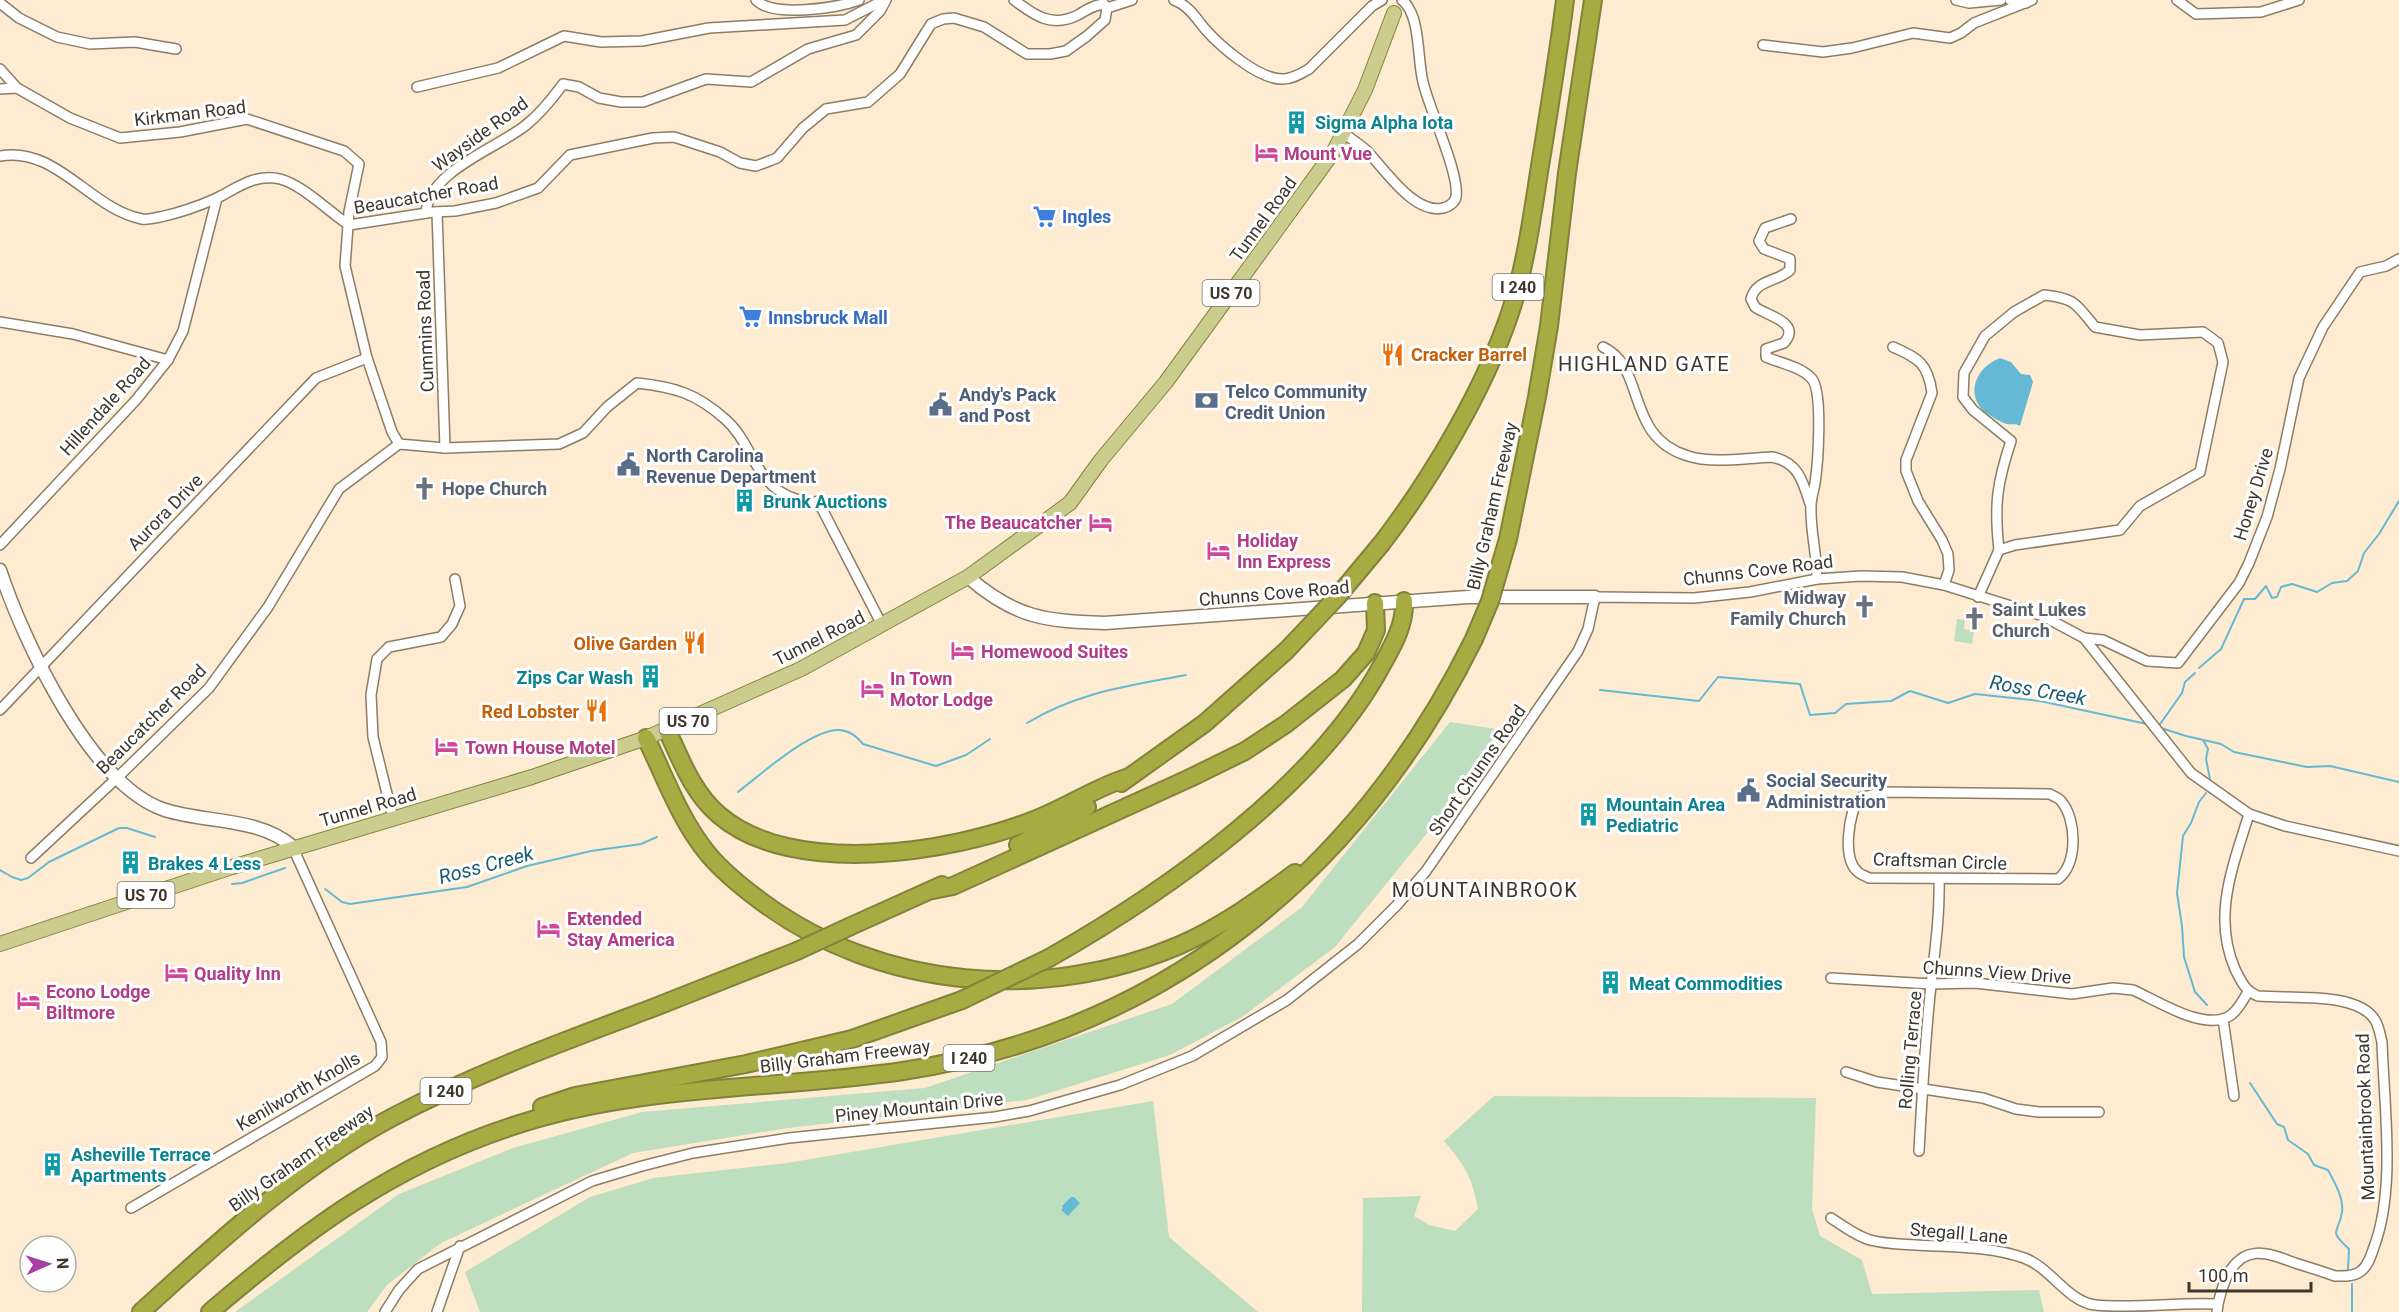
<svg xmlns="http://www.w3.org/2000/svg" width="2399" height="1312" font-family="Roboto,sans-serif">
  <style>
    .green { fill: #bddebf }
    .water { fill: #66b9d4 }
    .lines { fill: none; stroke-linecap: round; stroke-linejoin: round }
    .stream { stroke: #66b9d4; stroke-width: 2 }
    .street-casing { stroke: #8c7d65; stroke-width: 12 }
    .secondary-casing { stroke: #8c7d65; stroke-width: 15 }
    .primary-casing { stroke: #82823b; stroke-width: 16 }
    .highway-casing { stroke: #82823b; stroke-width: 20 }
    .street { stroke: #fff; stroke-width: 9 }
    .secondary { stroke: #fff; stroke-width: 12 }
    .primary { stroke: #cacd8e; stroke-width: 14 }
    .highway { stroke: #a7ab42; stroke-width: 16 }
    .highway-bridge-casing { stroke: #82823b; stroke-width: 20; stroke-linecap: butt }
    .highway-bridge { stroke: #a7ab42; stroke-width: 16 }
    .labels { text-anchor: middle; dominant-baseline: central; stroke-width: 6; stroke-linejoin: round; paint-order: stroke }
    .shield { fill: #fff; stroke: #77736c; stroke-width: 1.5 }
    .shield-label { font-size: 16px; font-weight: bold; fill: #3d372d }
    .street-label { font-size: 18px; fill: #3d372d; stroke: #fff }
    .culture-label { font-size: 18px; font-weight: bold; fill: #0d838f; stroke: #fff; text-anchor: start }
    .hotel-label { font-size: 18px; font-weight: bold; fill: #b23c85; stroke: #fff; text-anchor: start }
    .shop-label { font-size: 18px; font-weight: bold; fill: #366cbe; stroke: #fff; text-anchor: start }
    .food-label { font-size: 18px; font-weight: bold; fill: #c56008; stroke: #fff; text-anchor: end }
    .service-label { font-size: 18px; font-weight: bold; fill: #4e5e75; stroke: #fff; text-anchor: start }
    .worship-label { font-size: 18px; font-weight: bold; fill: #5b616d; stroke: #fff; text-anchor: start }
    .neighbourhood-label { font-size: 20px; letter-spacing: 1.5px; fill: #3d372d; stroke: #fff }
    .water-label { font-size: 20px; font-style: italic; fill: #195c70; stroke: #fff }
  </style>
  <rect width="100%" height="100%" fill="#fdecd2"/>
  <!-- green -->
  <g class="green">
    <path d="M1957 619 1965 620 1964 629 1974 631 1972 644 1954 641Z"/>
    <path d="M1450 722 1496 729 1484 763 1335 947 1242 1017 1170 1055 1027 1100 788 1128 633 1153 441 1243 387 1285 367 1312H235L399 1194 513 1148 642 1112 925 1088 1172 1004 1302 907Z"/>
    <path d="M1494 1096 1816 1098 1812 1209 1820 1236 1862 1260 1872 1294 2039 1290 2044 1312H1362L1363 1198 1421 1196 1414 1216 1429 1225 1455 1231 1478 1209C1472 1176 1465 1166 1444 1141Z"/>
    <path d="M1153 1101 1169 1237 1258 1312H480L465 1272 590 1197 653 1178 787 1163Z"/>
  </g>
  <!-- water -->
  <g class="water">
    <path d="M2000 358 2011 362 2021 374 2030 375 2033 382 2020 426C2015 423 2013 425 2007 424 2001 423 1991 416 1986 413 1964 395 1976 367 2000 358Z"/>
    <path d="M1071 1197H1074L1080 1203 1068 1216 1061 1210 1063 1208 1062 1206Z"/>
  </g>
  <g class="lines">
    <!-- stream -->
    <g class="stream">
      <path d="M2199 668 2221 649 2244 599H2255L2266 586 2272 598 2277 597 2281 587 2292 584 2317 592 2332 583 2347 581 2358 571 2364 553 2379 534 2399 501"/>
      <path d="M1600 690 1699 701 1718 677 1800 684 1810 715 1835 713 1846 704 1891 701 1910 691 1948 703 1975 694 2040 701 2147 724"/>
      <path d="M1027 723C1079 692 1128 686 1186 675"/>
      <path d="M2158 727 2186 736 2221 744 2234 752 2307 767 2330 766 2399 782"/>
      <path d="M2158 727 2182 693 2185 682 2195 673"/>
      <path d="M2203 740 2208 749 2206 759 2210 779"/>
      <path d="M738 792C760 775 812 728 840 730 850 731 856 736 863 744L936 766 966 755 990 739"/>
      <path d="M2206 793 2199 802 2191 823 2183 836 2177 893 2182 926 2184 957 2195 992 2207 1005"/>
      <path d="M0 870 12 877 21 880 28 878 49 862 119 828H127L155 837"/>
      <path d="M232 884 242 883 285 868"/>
      <path d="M325 889 342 902 350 904 467 887 527 866 591 851 641 844 657 837"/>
      <path d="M2250 1083 2277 1124 2284 1127 2288 1140 2308 1154 2314 1165 2328 1170C2334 1182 2344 1197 2342 1212 2339 1234 2327 1229 2349 1249L2348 1269"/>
      <path d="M2352 1284V1312"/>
    </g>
    <defs>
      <g id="street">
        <path d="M756 0C773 18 837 8 859 0"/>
        <path d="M1014 0C1035 16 1052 28 1078 15 1086 10 1094 5 1104 4L1107 8"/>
        <path d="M1174 0C1188 5 1196 18 1205 29 1220 46 1259 80 1283 79 1293 79 1302 73 1309 69L1372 6 1382 0"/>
        <path d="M1956 0 1969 3 2001 0"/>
        <path d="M2010 0 2026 3"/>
        <path d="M2177 0 2196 14 2261 12 2299 0"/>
        <path d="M0 3 19 18 57 37 90 44 135 42 176 49"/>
        <path d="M1107 8 1132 0"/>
        <path d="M1763 45 1823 52 1852 48 1913 33 1950 38 1961 33 1974 23 2032 0"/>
        <path d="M0 69 17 88"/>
        <path d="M417 87 498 68 564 36 601 42 642 41 709 28 845 20 884 0"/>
        <path d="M0 89 17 88 70 118 120 138 180 132 247 119 344 151 359 164 349 212 345 266 367 358 392 432 399 444 339 489 268 607 209 688 118 777 31 858"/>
        <path d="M1344 133C1351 139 1359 144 1366 150 1384 168 1414 215 1443 208 1449 207 1455 202 1456 197 1460 174 1429 109 1423 82 1417 59 1421 15 1402 0"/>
        <path d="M0 156C57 146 90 209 142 219 148 220 154 218 160 217 179 213 199 206 217 198 237 188 256 173 280 179 303 185 329 212 349 225"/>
        <path d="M437 212 445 448"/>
        <path d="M426 213C428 171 498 148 526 125 541 113 552 99 563 84L579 87 599 98 621 102H643L706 79 751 82 808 49 856 35 880 11 886 0"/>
        <path d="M1791 219 1765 228 1759 241 1764 249 1790 259V270C1778 282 1756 279 1751 299L1755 307C1767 316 1802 322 1784 343L1766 349V357C1780 363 1802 367 1812 379 1823 392 1818 464 1815 483 1814 490 1811 498 1811 506 1810 530 1817 554 1817 579"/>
        <path d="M349 225 433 212 455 211 496 203 538 188 570 155 653 138 674 137 720 152 740 163 756 166 777 158 803 128 826 109 868 102 900 74 931 24 943 19 954 18 984 27 1027 54H1050L1066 51 1087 36 1105 20 1107 8"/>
        <path d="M2044 295C2075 298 2076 304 2095 327L2140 335 2203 332 2218 343 2223 362 2200 472 2140 506 2120 530 2015 545 1999 550C1994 505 1997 483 2011 441L1973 410 1963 397 1964 373 1985 336 2014 312Z"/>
        <path d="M0 322 73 334 168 360"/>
        <path d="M1603 347C1647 367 1624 437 1688 456 1713 464 1745 458 1772 457 1798 462 1803 481 1810 504"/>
        <path d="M1893 347C1919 358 1928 364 1932 393L1906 460V471L1918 501 1942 540 1948 554 1949 570 1944 585"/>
        <path d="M399 444 445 448 559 444 583 433 607 407 637 383C674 387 696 393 725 419 754 444 754 486 796 499 805 502 810 504 818 501L882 625"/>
        <path d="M0 545 136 400 168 360 183 331 217 198"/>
        <path d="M1978 597 1999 550"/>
        <path d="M2084 638 2103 640 2147 661 2178 663 2239 583 2249 563 2267 517 2280 469 2299 378 2323 327 2360 272 2386 266 2399 259"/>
        <path d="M0 710 316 378 367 358"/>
        <path d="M1883 792 2050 794C2053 796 2059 798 2061 801 2077 819 2078 865 2058 879L1869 878C1866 876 1859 874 1857 871 1842 857 1849 813 1859 798Z"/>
        <path d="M393 818 373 737 371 695 377 659 389 647 441 637 452 624 460 606 455 579"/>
        <path d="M1831 978 1931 984 1975 983 2072 994 2113 988 2133 990C2158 1001 2206 1033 2231 1015 2239 1009 2243 1000 2248 992"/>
        <path d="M2223 1019 2234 1096"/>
        <path d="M1846 1072 1877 1082 1983 1098 2016 1109 2039 1112H2099"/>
        <path d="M1919 1151C1922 1096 1925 1040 1931 985 1935 949 1940 915 1939 879"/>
        <path d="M131 1208 375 1066 382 1057 381 1042 293 848"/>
        <path d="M1831 1218C1843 1226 1856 1236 1870 1240 1885 1244 1900 1244 1916 1245 1951 1247 1990 1246 2024 1258 2050 1267 2068 1302 2095 1305 2135 1309 2176 1302 2217 1304"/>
        <path d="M385 1312 399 1290 418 1269 592 1181 642 1166 693 1153 789 1138 995 1117 1029 1111 1120 1085 1192 1056 1287 1000 1358 944 1397 905 1426 871 1578 651 1588 629 1595 597 1694 598 1750 592 1817 579 1861 576 1902 577 1944 585 2043 616 2084 638 2191 773 2249 814 2285 826 2399 851"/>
        <path d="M437 1312 460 1246"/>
        <path d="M2217 1312C2218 1300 2222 1288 2227 1276 2244 1244 2266 1252 2295 1263 2308 1267 2321 1271 2335 1276 2343 1276 2354 1277 2361 1271 2368 1266 2371 1256 2374 1247 2396 1189 2384 1106 2382 1042 2380 1035 2379 1026 2375 1020 2357 991 2289 999 2258 996 2245 991 2241 981 2235 969 2212 916 2233 866 2249 814"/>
      </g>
      <g id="secondary">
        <path d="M0 570C23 640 91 786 165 810 206 823 257 817 292 846"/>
        <path d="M968 577C1015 618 1045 621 1105 623L1468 597H1595"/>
      </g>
      <path id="primary" d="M0 944 232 867 532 777 646 738 801 669 968 577 1070 503 1101 460 1166 382 1334 151 1365 90 1394 13"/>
      <g id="highway">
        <path d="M1508 539 1537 397 1549 326 1567 173 1593 0"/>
        <path d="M1382 543C1431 479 1484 390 1510 313 1526 265 1532 216 1540 166 1549 111 1558 56 1565 0"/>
        <path d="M667 730C681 760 693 793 719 815 792 878 951 853 1034 820 1066 808 1096 787 1129 777"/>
        <path d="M646 738C665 777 680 820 708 854 723 872 743 888 762 902 881 990 1045 1003 1180 945 1221 927 1259 900 1295 873"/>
        <path d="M1121 783 1205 723 1286 651"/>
        <path d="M1018 845 1087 807"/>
        <path d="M933 890 953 886 1190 778 1245 751 1286 724 1343 679 1366 653 1376 630 1375 603"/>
        <path d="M851 926 942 885"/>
        <path d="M1049 958C1167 891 1317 786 1382 665 1393 645 1405 625 1404 601"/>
        <path d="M542 1107 575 1096 746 1064 852 1039 962 1000"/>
        <path d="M141 1312C218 1242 298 1168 391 1118 474 1074 562 1042 650 1009 699 990 748 970 797 951"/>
        <path d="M210 1312C306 1230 394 1164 516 1125 641 1084 775 1090 903 1071 1163 1032 1359 872 1474 639"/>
      </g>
    </defs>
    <!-- street casing -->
    <use href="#street" class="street-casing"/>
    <!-- secondary casing -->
    <use href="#secondary" class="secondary-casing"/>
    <!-- primary casing -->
    <use href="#primary" class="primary-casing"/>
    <!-- highway casing -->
    <use href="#highway" class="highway-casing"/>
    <!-- street -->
    <use href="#street" class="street"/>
    <!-- secondary -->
    <use href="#secondary" class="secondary"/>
    <!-- primary -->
    <use href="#primary" class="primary"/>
    <!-- highway -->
    <use href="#highway" class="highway"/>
    <defs>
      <g id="highway-bridge">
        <path d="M1474 639 1490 601 1508 539"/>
        <path d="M1286 651 1337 597 1382 543"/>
        <path d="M797 951 851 926"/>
        <path d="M962 1000 1049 958"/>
      </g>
    </defs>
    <!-- highway-bridge casing -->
    <use href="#highway-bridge" class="highway-bridge-casing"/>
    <!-- highway-bridge -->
    <use href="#highway-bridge" class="highway-bridge"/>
  </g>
  <!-- icons -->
  <defs>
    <symbol id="building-bare" viewBox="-9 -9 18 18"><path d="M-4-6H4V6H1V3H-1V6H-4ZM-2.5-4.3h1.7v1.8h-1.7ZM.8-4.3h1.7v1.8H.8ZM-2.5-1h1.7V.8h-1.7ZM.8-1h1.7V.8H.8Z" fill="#0f9aa8" stroke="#fff" stroke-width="2.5" paint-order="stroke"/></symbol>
    <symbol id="hotel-bare" viewBox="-9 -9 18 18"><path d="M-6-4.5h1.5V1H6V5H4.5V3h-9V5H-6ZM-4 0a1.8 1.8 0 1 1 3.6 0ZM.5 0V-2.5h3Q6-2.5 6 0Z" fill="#d1479c" stroke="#fff" stroke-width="2.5" paint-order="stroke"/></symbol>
    <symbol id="supermarket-bare" viewBox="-9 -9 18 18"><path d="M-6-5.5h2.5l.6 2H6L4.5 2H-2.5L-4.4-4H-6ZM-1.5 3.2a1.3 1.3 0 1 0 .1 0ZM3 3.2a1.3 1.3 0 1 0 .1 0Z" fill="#3f7fe0" stroke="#fff" stroke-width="2.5" paint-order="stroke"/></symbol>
    <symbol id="restaurant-bare" viewBox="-9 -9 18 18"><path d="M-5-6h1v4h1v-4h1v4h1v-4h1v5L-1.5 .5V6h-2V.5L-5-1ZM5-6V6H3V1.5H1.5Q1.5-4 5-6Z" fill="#e8710a" stroke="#fff" stroke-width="2.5" paint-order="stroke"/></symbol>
    <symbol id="bank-bare" viewBox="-9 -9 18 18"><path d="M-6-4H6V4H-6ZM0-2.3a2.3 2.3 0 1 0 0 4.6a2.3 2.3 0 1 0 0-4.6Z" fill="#5c6f8a" stroke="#fff" stroke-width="2.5" paint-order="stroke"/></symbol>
    <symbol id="civic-bare" viewBox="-9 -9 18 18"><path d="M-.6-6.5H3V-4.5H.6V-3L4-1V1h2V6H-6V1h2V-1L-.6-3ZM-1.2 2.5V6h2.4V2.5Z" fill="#5c6f8a" stroke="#fff" stroke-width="2.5" paint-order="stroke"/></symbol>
    <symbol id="church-bare" viewBox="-9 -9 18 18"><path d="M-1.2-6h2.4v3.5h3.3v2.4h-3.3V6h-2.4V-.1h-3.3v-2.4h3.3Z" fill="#6b7280" stroke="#fff" stroke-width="2.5" paint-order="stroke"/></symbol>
  </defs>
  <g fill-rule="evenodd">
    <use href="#building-bare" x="1280" y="106" width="33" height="33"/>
    <use href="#hotel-bare" x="1250" y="136" width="33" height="33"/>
    <use href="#supermarket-bare" x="1028" y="200" width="33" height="33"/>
    <use href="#supermarket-bare" x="734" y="300" width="33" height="33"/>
    <use href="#restaurant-bare" x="1376" y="338" width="33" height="33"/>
    <use href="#bank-bare" x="1190" y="384" width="33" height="33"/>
    <use href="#civic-bare" x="924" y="388" width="33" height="33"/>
    <use href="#civic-bare" x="612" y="448" width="33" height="33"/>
    <use href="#church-bare" x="408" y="472" width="33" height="33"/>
    <use href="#building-bare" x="728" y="484" width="33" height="33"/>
    <use href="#hotel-bare" x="1084" y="506" width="33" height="33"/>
    <use href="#hotel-bare" x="1202" y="534" width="33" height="33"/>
    <use href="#church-bare" x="1848" y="590" width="33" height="33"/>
    <use href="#church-bare" x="1958" y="602" width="33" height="33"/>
    <use href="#restaurant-bare" x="678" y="626" width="33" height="33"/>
    <use href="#hotel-bare" x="946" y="634" width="33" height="33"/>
    <use href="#building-bare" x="634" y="660" width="33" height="33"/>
    <use href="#hotel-bare" x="856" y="672" width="33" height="33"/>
    <use href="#restaurant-bare" x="580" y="694" width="33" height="33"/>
    <use href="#hotel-bare" x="430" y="730" width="33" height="33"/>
    <use href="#civic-bare" x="1732" y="774" width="33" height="33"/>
    <use href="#building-bare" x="1572" y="798" width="33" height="33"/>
    <use href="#building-bare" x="114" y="846" width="33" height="33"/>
    <use href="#hotel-bare" x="532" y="912" width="33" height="33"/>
    <use href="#hotel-bare" x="160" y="956" width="33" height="33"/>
    <use href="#building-bare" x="1594" y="966" width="33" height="33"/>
    <use href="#hotel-bare" x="12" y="984" width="33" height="33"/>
    <use href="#building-bare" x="36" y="1148" width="33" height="33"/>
  </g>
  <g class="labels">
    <!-- shield labels -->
    <g class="shield">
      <rect x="1492.5" y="274" width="51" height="26" rx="4.5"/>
      <rect x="1202.5" y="280" width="57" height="26" rx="4.5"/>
      <rect x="659.5" y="708" width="57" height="26" rx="4.5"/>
      <rect x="117.5" y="882" width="57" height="26" rx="4.5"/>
      <rect x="943.5" y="1045" width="51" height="26" rx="4.5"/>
      <rect x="420.5" y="1078" width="51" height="26" rx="4.5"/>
    </g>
    <g class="shield-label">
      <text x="1518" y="287">I 240</text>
      <text x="1231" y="293">US 70</text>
      <text x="688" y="721">US 70</text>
      <text x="146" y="895">US 70</text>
      <text x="969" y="1058">I 240</text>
      <text x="446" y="1091">I 240</text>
    </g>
    <!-- street labels -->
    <g class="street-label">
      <text transform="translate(190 113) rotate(-7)">Kirkman Road</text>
      <text transform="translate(480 134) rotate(-36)">Wayside Road</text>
      <text transform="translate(426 195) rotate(-10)">Beaucatcher Road</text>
      <text transform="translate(1263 219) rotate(-54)">Tunnel Road</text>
      <text transform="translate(425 331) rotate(-92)">Cummins Road</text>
      <text transform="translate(105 406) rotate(-48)">Hillendale Road</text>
      <text transform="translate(2253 494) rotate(-73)">Honey Drive</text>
      <text transform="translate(1492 506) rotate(-77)">Billy Graham Freeway</text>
      <text transform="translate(165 512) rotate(-46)">Aurora Drive</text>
      <text transform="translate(1758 570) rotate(-7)">Chunns Cove Road</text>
      <text transform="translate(1274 593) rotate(-5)">Chunns Cove Road</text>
      <text transform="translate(819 638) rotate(-27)">Tunnel Road</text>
      <text transform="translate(151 719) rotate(-45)">Beaucatcher Road</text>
      <text transform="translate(1477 770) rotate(-55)">Short Chunns Road</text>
      <text transform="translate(368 807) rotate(-16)">Tunnel Road</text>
      <text transform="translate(1940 861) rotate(2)">Craftsman Circle</text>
      <text transform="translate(1997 972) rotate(4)">Chunns View Drive</text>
      <text transform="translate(1910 1050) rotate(-85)">Rolling Terrace</text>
      <text transform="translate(845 1056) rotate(-7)">Billy Graham Freeway</text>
      <text transform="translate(298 1091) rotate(-30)">Kenilworth Knolls</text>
      <text transform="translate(919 1107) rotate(-6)">Piney Mountain Drive</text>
      <text transform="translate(2365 1117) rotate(-92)">Mountainbrook Road</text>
      <text transform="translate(301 1158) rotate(-35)">Billy Graham Freeway</text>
      <text transform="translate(1959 1233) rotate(5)">Stegall Lane</text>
    </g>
    <!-- culture labels -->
    <g class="culture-label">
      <text x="1315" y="122">Sigma Alpha Iota</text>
      <text x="763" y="501">Brunk Auctions</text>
      <text x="633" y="677" text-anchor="end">Zips Car Wash</text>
      <text x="1606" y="804">Mountain Area<tspan x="1606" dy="21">Pediatric</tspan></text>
      <text x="148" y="863">Brakes 4 Less</text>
      <text x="1629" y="983">Meat Commodities</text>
      <text x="71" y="1154">Asheville Terrace<tspan x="71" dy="21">Apartments</tspan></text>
    </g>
    <!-- hotel labels -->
    <g class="hotel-label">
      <text x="1284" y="153">Mount Vue</text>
      <text x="1082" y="522" text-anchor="end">The Beaucatcher</text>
      <text x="1237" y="540">Holiday<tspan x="1237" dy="21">Inn Express</tspan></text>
      <text x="981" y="651">Homewood Suites</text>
      <text x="890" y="678">In Town<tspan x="890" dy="21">Motor Lodge</tspan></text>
      <text x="465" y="747">Town House Motel</text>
      <text x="567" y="918">Extended<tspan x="567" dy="21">Stay America</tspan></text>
      <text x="194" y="973">Quality Inn</text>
      <text x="46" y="991">Econo Lodge<tspan x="46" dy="21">Biltmore</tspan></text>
    </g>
    <!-- shop labels -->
    <g class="shop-label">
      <text x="1062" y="216">Ingles</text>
      <text x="768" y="317">Innsbruck Mall</text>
    </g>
    <!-- food labels -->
    <g class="food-label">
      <text x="1411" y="354" text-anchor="start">Cracker Barrel</text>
      <text x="677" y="643">Olive Garden</text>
      <text x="579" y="711">Red Lobster</text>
    </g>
    <!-- service labels -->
    <g class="service-label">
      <text x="1225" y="391">Telco Community<tspan x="1225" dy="21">Credit Union</tspan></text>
      <text x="959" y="394">Andy's Pack<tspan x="959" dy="21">and Post</tspan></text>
      <text x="646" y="455">North Carolina<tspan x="646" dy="21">Revenue Department</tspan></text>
      <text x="1766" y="780">Social Security<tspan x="1766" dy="21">Administration</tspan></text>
    </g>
    <!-- worship labels -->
    <g class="worship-label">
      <text x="442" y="488">Hope Church</text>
      <text x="1846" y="597" text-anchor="end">Midway<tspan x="1846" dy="21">Family Church</tspan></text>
      <text x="1992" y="609">Saint Lukes<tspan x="1992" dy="21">Church</tspan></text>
    </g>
    <!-- neighbourhood labels -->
    <g class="neighbourhood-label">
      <text x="1644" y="364">HIGHLAND GATE</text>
      <text x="1485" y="890">MOUNTAINBROOK</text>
    </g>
    <!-- water labels -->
    <g class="water-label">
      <text transform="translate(2038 690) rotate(10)">Ross Creek</text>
      <text transform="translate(486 865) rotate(-15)">Ross Creek</text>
    </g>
  </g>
  <!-- north arrow -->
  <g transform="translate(48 1264) rotate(87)"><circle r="28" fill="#ffffff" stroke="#b1afab" stroke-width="1.5"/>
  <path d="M0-4.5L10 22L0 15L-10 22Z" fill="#a640a5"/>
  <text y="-9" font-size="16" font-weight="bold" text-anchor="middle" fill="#3d372d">N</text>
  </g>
  <!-- scale -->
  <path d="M2189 1282v9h122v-9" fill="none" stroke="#3d372d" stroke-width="3"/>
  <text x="2198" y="1282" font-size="18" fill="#3d372d" stroke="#ffffff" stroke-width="4.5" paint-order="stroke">100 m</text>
</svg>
